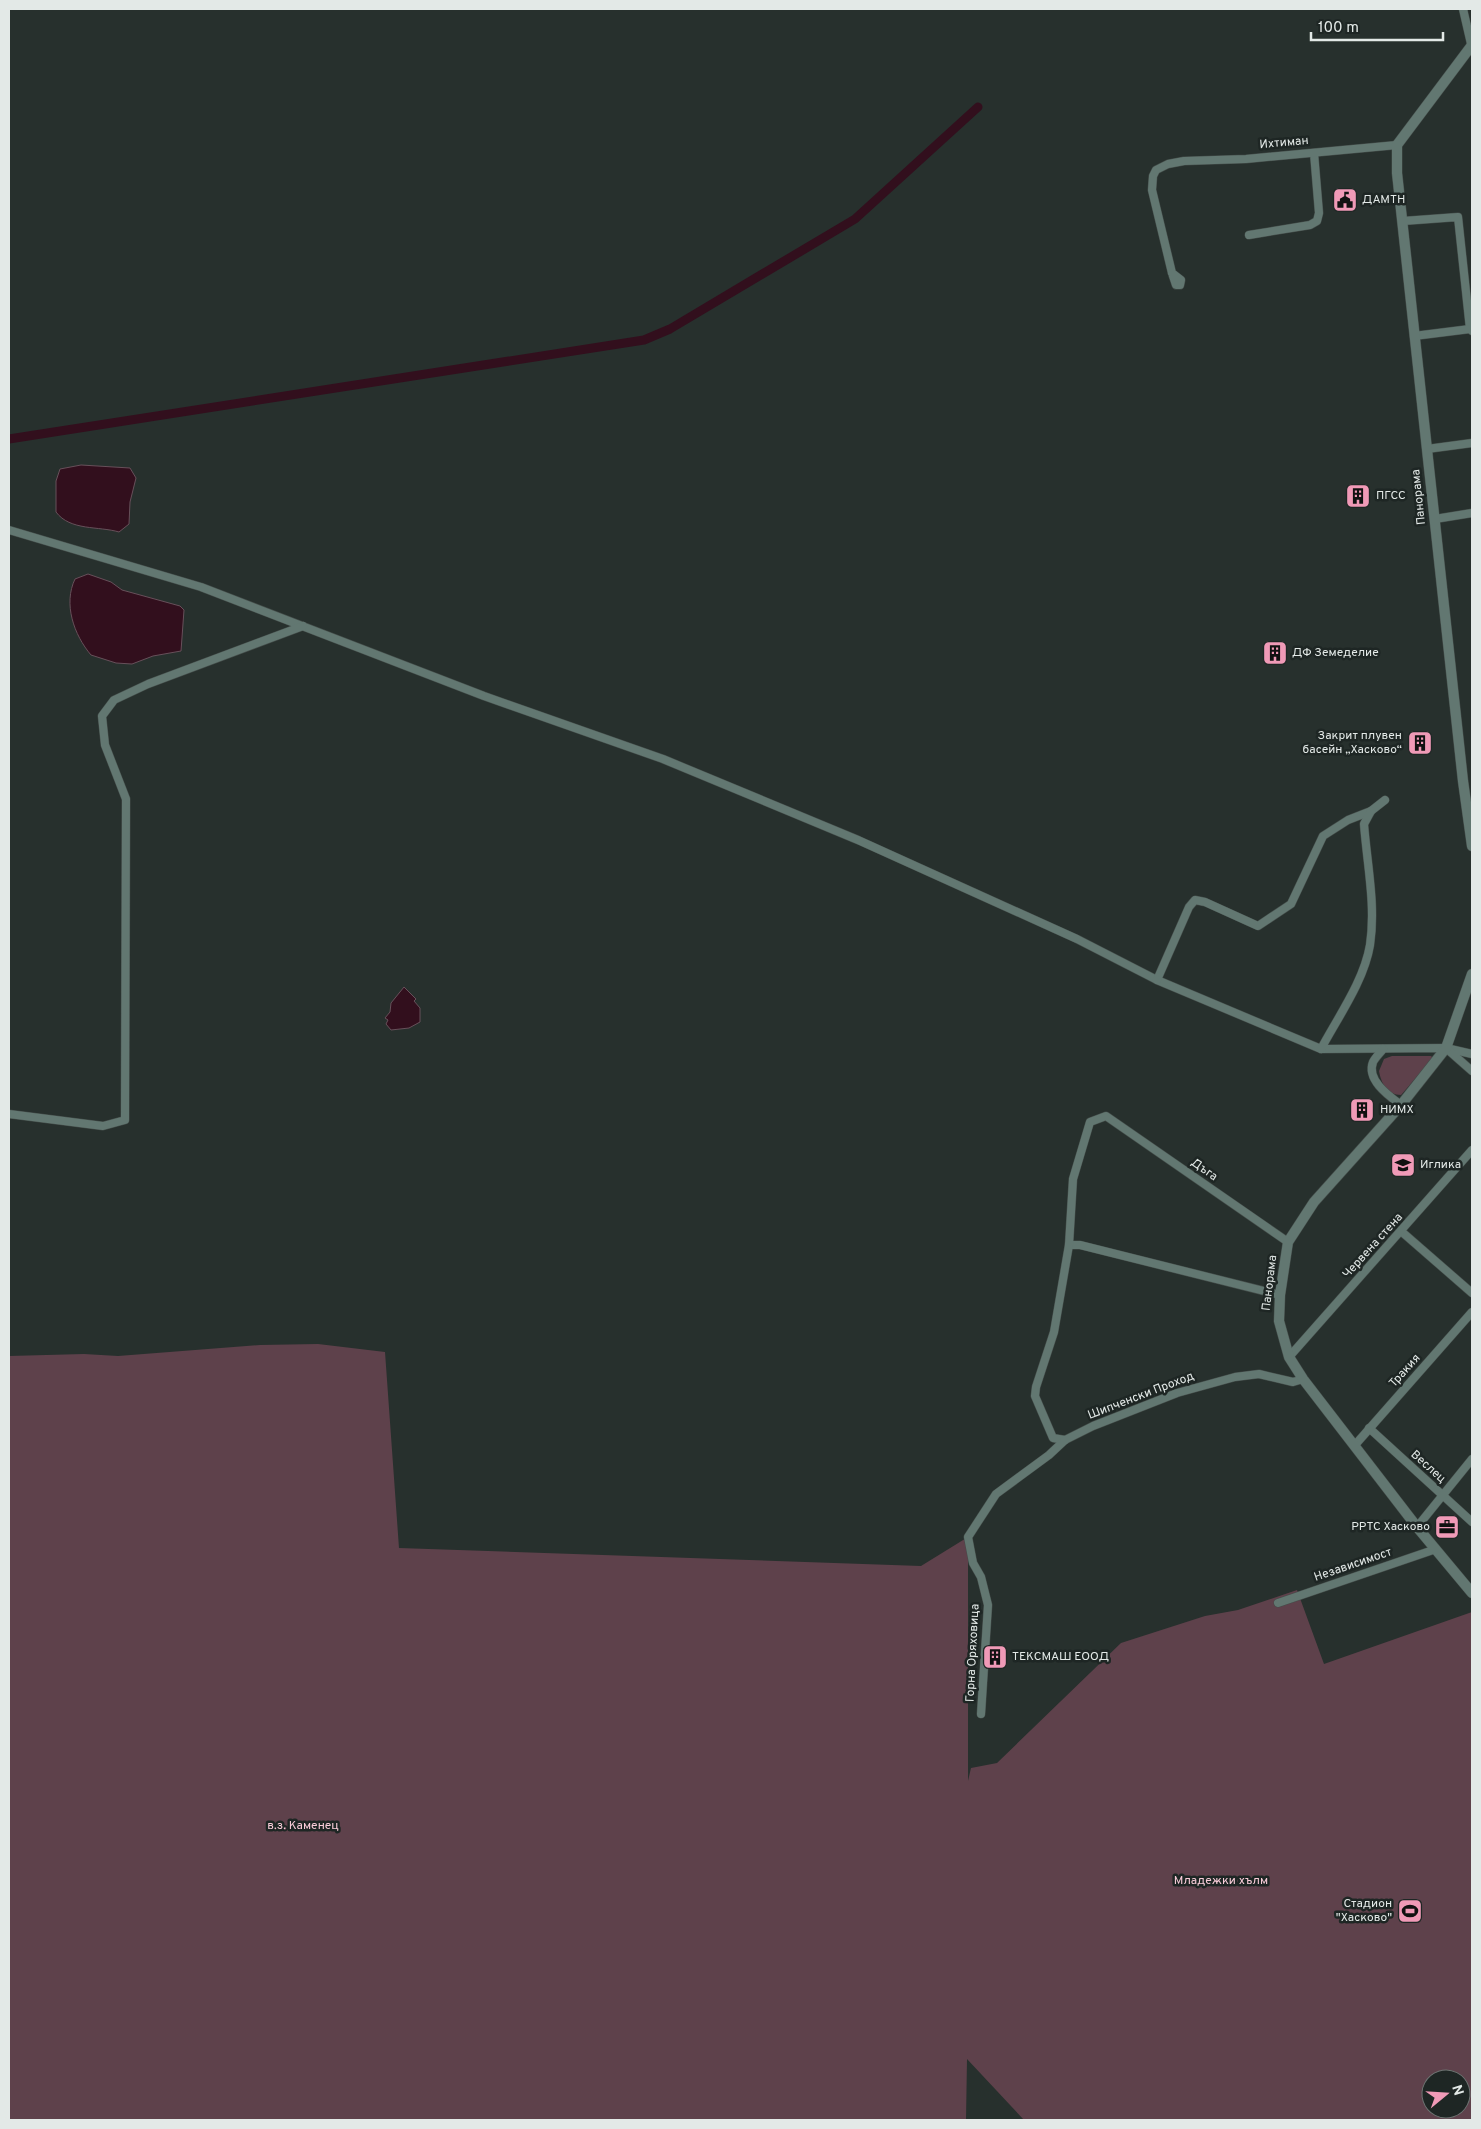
<svg xmlns="http://www.w3.org/2000/svg" width="1481" height="2129" font-family="Overpass,sans-serif">
  <style>
    .green { fill: #5e414b; fill-rule: evenodd }
    .water { fill: #320f1d; stroke: #67505a }
    .lines { fill: none; stroke-linecap: round; stroke-linejoin: round }
    .canal { stroke: #320f1d; stroke-width: 9 }
    .minor-casing { stroke: #454e4b; stroke-width: 9 }
    .tertiary-casing { stroke: #454e4b; stroke-width: 11 }
    .minor { stroke: #627771; stroke-width: 8 }
    .tertiary { stroke: #627771; stroke-width: 10 }
    .labels { text-anchor: middle; dominant-baseline: central; stroke-width: 5; stroke-linejoin: round; paint-order: stroke }
    .street-label { font-size: 12px; fill: #e3e9e7; stroke: #1e2624 }
    .poi-label { font-size: 12px; fill: #e3e9e7; stroke: #1e2624; text-anchor: start }
    .park-label { font-size: 12px; fill: #f9ccd9; stroke: #1e2624 }
  </style>
  <rect width="100%" height="100%" fill="#27302d"/>
  <!-- green -->
  <g class="green">
    <path d="M1392 1056H1431L1433 1058 1401 1095C1387 1095 1381 1083 1379 1071L1384 1059Z"/>
    <path d="M318 1344 385 1352 399 1548 921 1566 968 1537V1781L971 1768 997 1763 1121 1643 1205 1616 1238 1610 1297 1590 1324 1664 1472 1612V2120H1024L967 2059 966 2120H9V1356L84 1354 118 1356 260 1345ZM1431 2079H1461V2109H1431Z"/>
  </g>
  <!-- water -->
  <g class="water">
    <path d="M81 465 130 468 136 478 130 502 129 524 119 532C99 526 70 531 56 512V481L60 469Z"/>
    <path d="M88 574 111 582 122 590 180 606 184 610 181 651 153 656 132 664 116 663 91 655C74 635 63 604 75 579Z"/>
    <path d="M404 987 416 999 414 1001 420 1008V1022L409 1028 391 1030 386 1024 388 1020 385 1018 390 1012 391 1003Z"/>
  </g>
  <g class="lines">
    <!-- canal -->
    <path class="canal" d="M9 439 644 340 670 329 855 219 978 107"/>
    <defs>
      <g id="minor">
        <path d="M1463 9 1472 48"/>
        <path d="M1403 221 1458 217 1470 329 1472 331"/>
        <path d="M1249 235 1310 225 1317 221 1319 213 1314 153"/>
        <path d="M1172 273 1181 280 1180 285H1176L1172 273 1152 190 1153 176 1156 170 1168 164 1184 161 1246 159 1397 145"/>
        <path d="M1414 336 1470 329"/>
        <path d="M1427 449 1472 443"/>
        <path d="M1435 519 1472 513"/>
        <path d="M9 530 201 587 484 696 663 759 858 840 1077 939 1157 980 1321 1049 1446 1048 1472 1054"/>
        <path d="M1157 980 1189 907 1195 900 1205 902 1258 926 1291 904 1323 836 1348 820 1371 811 1385 800"/>
        <path d="M1321 1049C1338 1017 1364 981 1370 945 1376 905 1367 864 1364 824L1371 811"/>
        <path d="M1383 1049C1380 1053 1375 1058 1373 1062 1366 1080 1389 1096 1401 1105"/>
        <path d="M1447 1049 1472 1071"/>
        <path d="M9 1114 103 1126 125 1120 126 799 105 745 102 716 114 700 148 684 303 626"/>
        <path d="M1402 1232 1472 1293"/>
        <path d="M1069 1245H1080L1280 1295"/>
        <path d="M1289 1357 1472 1150"/>
        <path d="M1369 1428 1472 1522"/>
        <path d="M1065 1440 1053 1438 1035 1396 1036 1387 1054 1332 1069 1245 1073 1179 1090 1122 1106 1116 1288 1242"/>
        <path d="M1355 1445 1472 1312"/>
        <path d="M1417 1527 1472 1459"/>
        <path d="M1278 1603 1436 1549"/>
        <path d="M981 1714 988 1605 981 1577 973 1563 968 1537 996 1494 1049 1455 1065 1440 1093 1426 1177 1393 1235 1377 1259 1374 1293 1382 1303 1379"/>
      </g>
      <g id="tertiary">
        <path d="M1472 45 1397 145V173L1463 781 1472 846"/>
        <path d="M1472 974 1446 1048 1401 1105 1314 1202 1288 1242 1280 1295 1279 1321 1289 1357 1303 1379 1417 1527 1472 1593"/>
      </g>
    </defs>
    <!-- minor casing -->
    <use href="#minor" class="minor-casing"/>
    <!-- tertiary casing -->
    <use href="#tertiary" class="tertiary-casing"/>
    <!-- minor -->
    <use href="#minor" class="minor"/>
    <!-- tertiary -->
    <use href="#tertiary" class="tertiary"/>
  </g>
  <!-- icons -->
  <defs>
    <symbol id="civic-square" viewBox="-11 -11 22 22"><rect x="-9" y="-9" width="18" height="18" rx="4" fill="#f09ab7" stroke="#1e2624"/><path d="M-.6-6.5H3V-4.5H.6V-3L4-1V1h2V6H-6V1h2V-1L-.6-3ZM-1.2 2.5V6h2.4V2.5Z" fill="#111"/></symbol>
    <symbol id="building-square" viewBox="-11 -11 22 22"><rect x="-9" y="-9" width="18" height="18" rx="4" fill="#f09ab7" stroke="#1e2624"/><path d="M-4-6H4V6H1V3H-1V6H-4ZM-2.5-4.3h1.7v1.8h-1.7ZM.8-4.3h1.7v1.8H.8ZM-2.5-1h1.7V.8h-1.7ZM.8-1h1.7V.8H.8Z" fill="#111"/></symbol>
    <symbol id="school-square" viewBox="-11 -11 22 22"><rect x="-9" y="-9" width="18" height="18" rx="4" fill="#f09ab7" stroke="#1e2624"/><path d="M0-5L7-2L0 1L-7-2ZM-4 1L0 2.5L4 1V4Q0 6-4 4Z" fill="#111"/></symbol>
    <symbol id="office-square" viewBox="-11 -11 22 22"><rect x="-9" y="-9" width="18" height="18" rx="4" fill="#f09ab7" stroke="#1e2624"/><path d="M-6-3h4V-5.5h4V-3h4V5H-6ZM-1-4.5V-3h2v-1.5ZM-6 0V1H6V0Z" fill="#111"/></symbol>
    <symbol id="stadium-square" viewBox="-11 -11 22 22"><rect x="-9" y="-9" width="18" height="18" rx="4" fill="#f09ab7" stroke="#1e2624"/><path d="M0-5a6.5 5 0 1 0 0 10a6.5 5 0 1 0 0-10ZM-3.5-1.8h7v3.6h-7Z" fill="#111"/></symbol>
  </defs>
  <g fill-rule="evenodd">
    <use href="#civic-square" x="1331" y="186" width="28" height="28"/>
    <use href="#building-square" x="1344" y="482" width="28" height="28"/>
    <use href="#building-square" x="1261" y="639" width="28" height="28"/>
    <use href="#building-square" x="1406" y="729" width="28" height="28"/>
    <use href="#building-square" x="1348" y="1096" width="28" height="28"/>
    <use href="#school-square" x="1389" y="1151" width="28" height="28"/>
    <use href="#office-square" x="1433" y="1513" width="28" height="28"/>
    <use href="#building-square" x="981" y="1643" width="28" height="28"/>
    <use href="#stadium-square" x="1396" y="1897" width="28" height="28"/>
  </g>
  <g class="labels">
    <!-- street labels -->
    <g class="street-label">
      <text transform="translate(1284 143) rotate(-5)">Ихтиман</text>
      <text transform="translate(1419 497) rotate(-96)">Панорама</text>
      <text transform="translate(1204 1170) rotate(35)">Дъга</text>
      <text transform="translate(1373 1246) rotate(-48)">Червена стена</text>
      <text transform="translate(1270 1283) rotate(-83)">Панорама</text>
      <text transform="translate(1405 1371) rotate(-48)">Тракия</text>
      <text transform="translate(1141 1396) rotate(-21)">Шипченски Проход</text>
      <text transform="translate(1428 1467) rotate(42)">Веслец</text>
      <text transform="translate(1353 1565) rotate(-19)">Независимост</text>
      <text transform="translate(973 1653) rotate(-87)">Горна Оряховица</text>
    </g>
    <!-- poi labels -->
    <g class="poi-label">
      <text x="1362" y="200">ДАМТН</text>
      <text x="1376" y="496">ПГСС</text>
      <text x="1292" y="653">ДФ Земеделие</text>
      <text x="1402" y="736" text-anchor="end">Закрит плувен<tspan x="1402" dy="14">басейн „Хасково“</tspan></text>
      <text x="1380" y="1110">НИМХ</text>
      <text x="1420" y="1165">Иглика</text>
      <text x="1430" y="1527" text-anchor="end">РРТС Хасково</text>
      <text x="1012" y="1657">ТЕКСМАШ ЕООД</text>
      <text x="1392" y="1904" text-anchor="end">Стадион<tspan x="1392" dy="14">"Хасково"</tspan></text>
    </g>
    <!-- park labels -->
    <g class="park-label">
      <text x="303" y="1826">в.з. Каменец</text>
      <text x="1221" y="1881">Младежки хълм</text>
    </g>
  </g>
  <!-- border -->
  <rect width="1481" height="2129" fill="none" stroke="#e3e9e7" stroke-width="20"/>
  <!-- north arrow -->
  <g transform="translate(1446 2094) rotate(72)"><circle r="24" fill="#1e2624" stroke="#6d7472"/>
  <path d="M0-4L9 19L0 12L-9 19Z" fill="#f09ab7"/>
  <text y="-8" font-size="14" font-weight="bold" text-anchor="middle" fill="#e3e9e7">N</text>
  </g>
  <!-- scale -->
  <path d="M1311 32v8h132v-8" fill="none" stroke="#e3e9e7" stroke-width="2.5"/>
  <text x="1318" y="32" font-size="15" fill="#e3e9e7" stroke="#1e2624" stroke-width="4" paint-order="stroke">100 m</text>
</svg>
